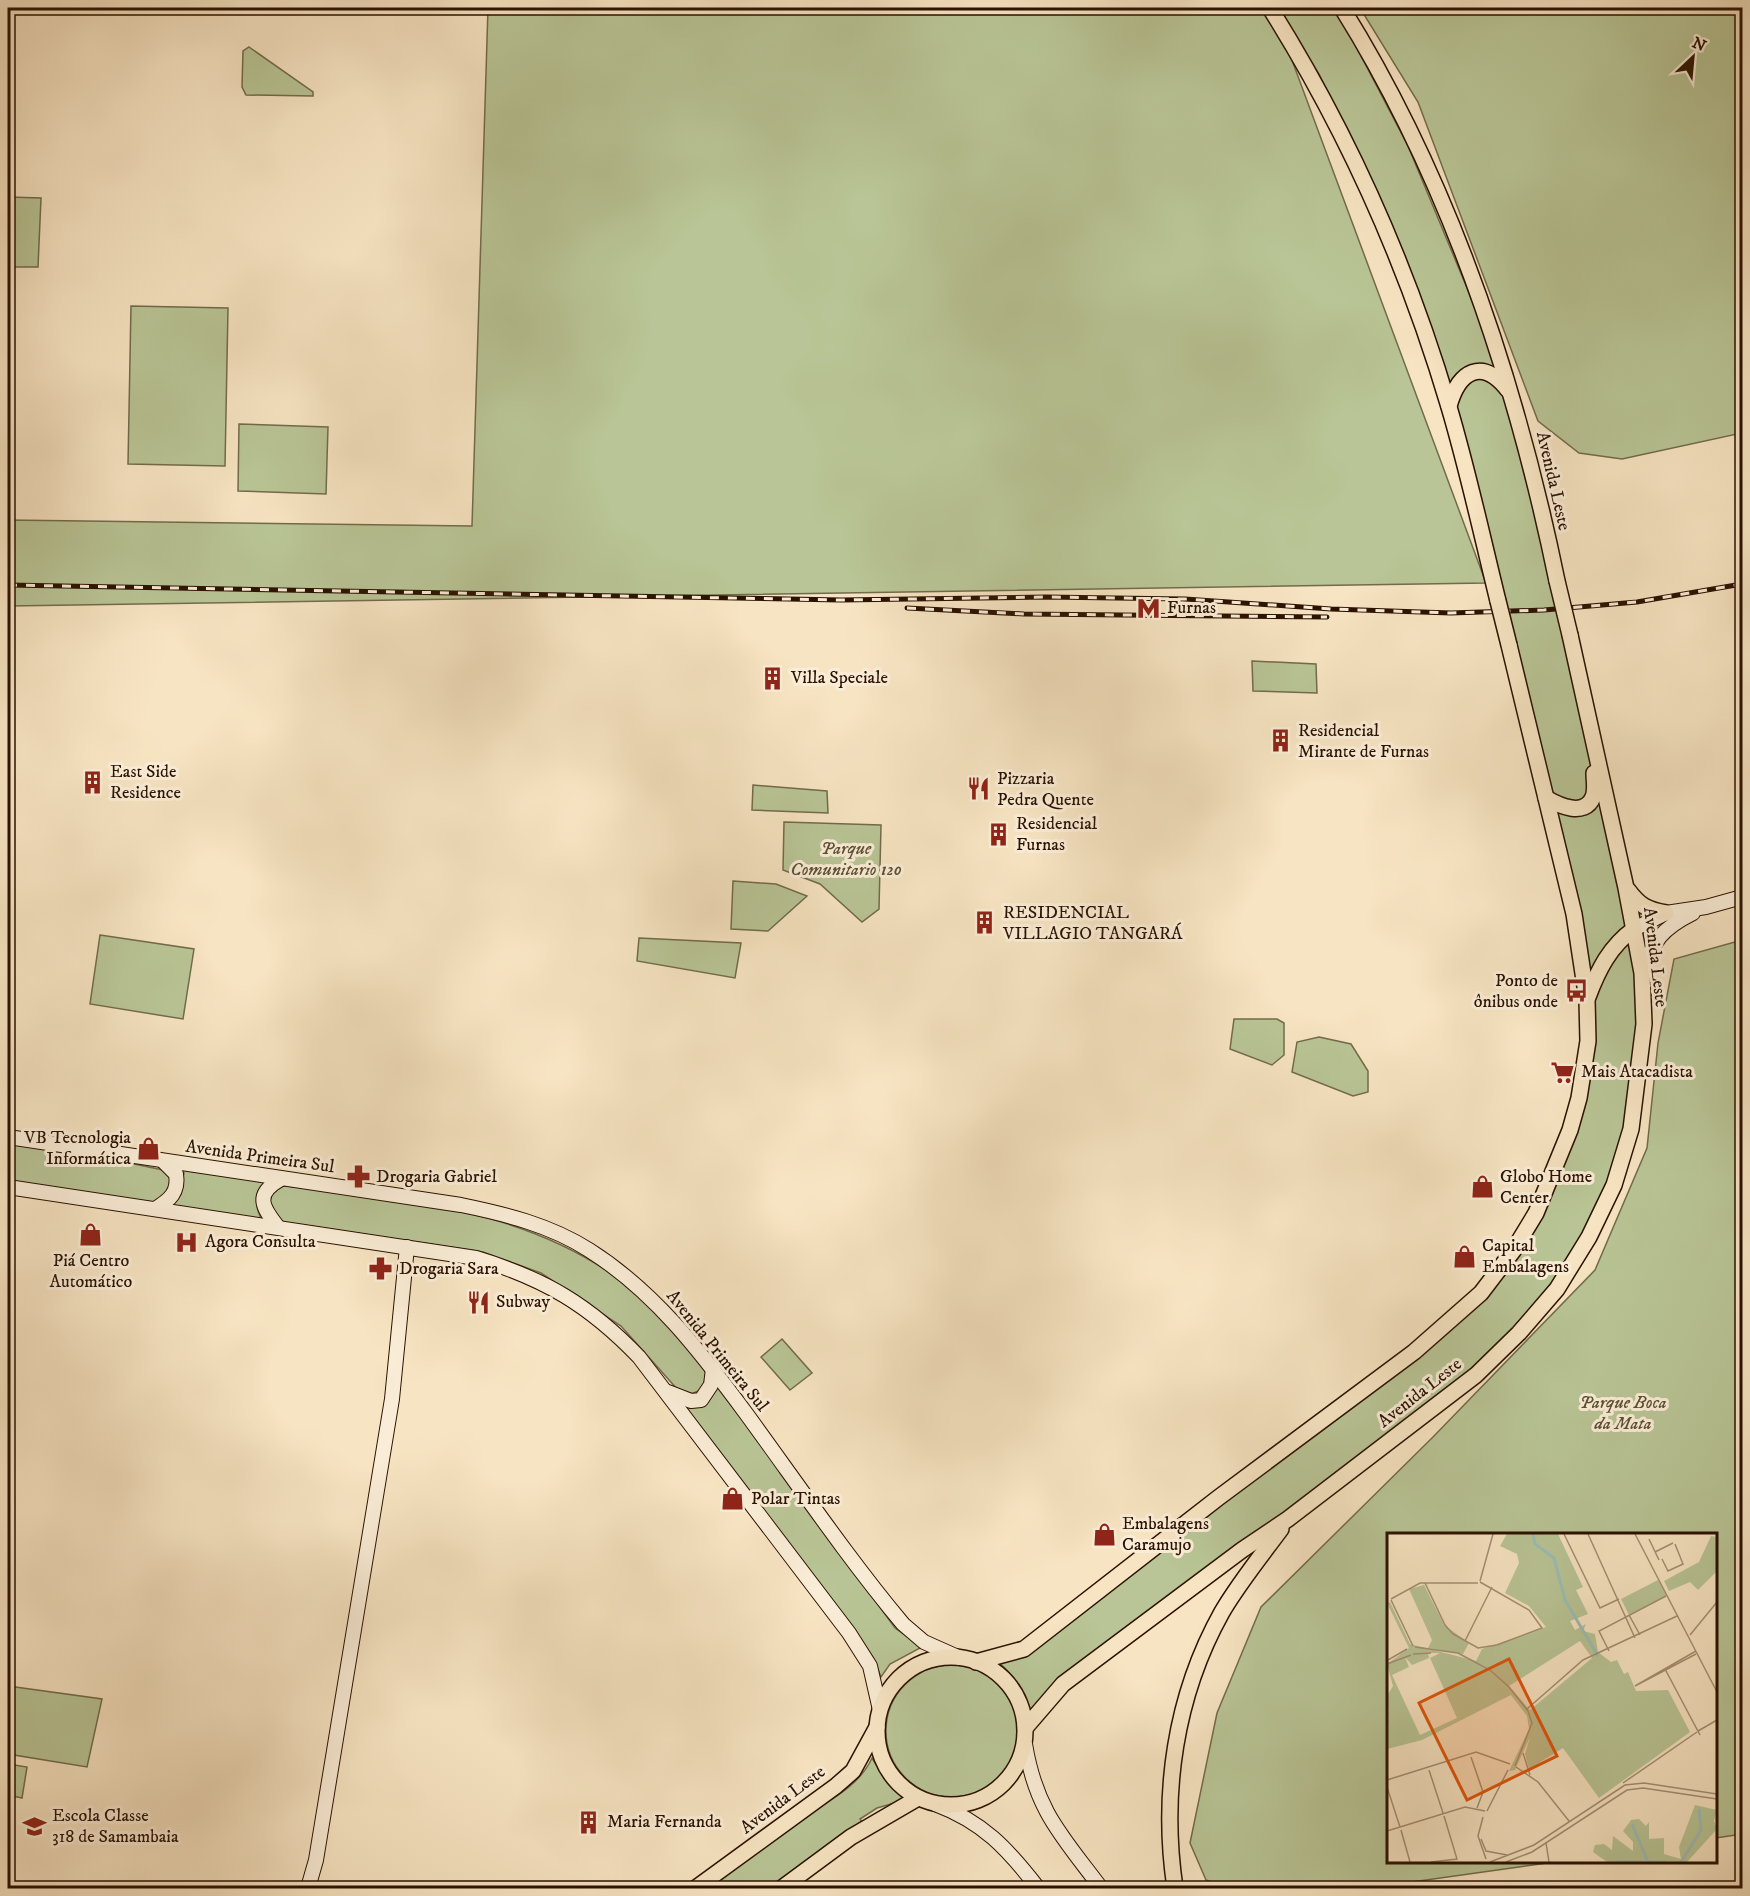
<svg xmlns="http://www.w3.org/2000/svg" width="1750" height="1896" font-family="'IM FELL DW Pica',serif">
  <style>
    .green { fill: #b9c596; stroke: #726b4b; stroke-width: 1.5 }
    .lines { fill: none; stroke-linecap: round; stroke-linejoin: round }
    .secondary-casing { stroke: #2a1100; stroke-width: 16 }
    .primary-casing { stroke: #2a1100; stroke-width: 18 }
    .secondary { stroke: #faedd7; stroke-width: 14 }
    .primary { stroke: #f7e4c2; stroke-width: 15 }
    .rail-casing { stroke: #2a1100; stroke-width: 5 }
    .rail { stroke: #faedd7; stroke-width: 3; stroke-dasharray: 9; stroke-linecap: butt }
    .primary-bridge-casing { stroke: #2a1100; stroke-width: 18; stroke-linecap: butt }
    .primary-bridge { stroke: #f7e4c2; stroke-width: 15 }
    .labels { text-anchor: middle; dominant-baseline: central; stroke-width: 6; stroke-linejoin: round; paint-order: stroke }
    .street-label { font-size: 18px; fill: #2a1100; stroke: #faedd7 }
    .poi-label { font-size: 18px; fill: #2a1100; stroke: #faedd7; text-anchor: start }
    .park-label { font-size: 18px; font-style: italic; fill: #5c5034; stroke: #faedd7 }
    .inset-river { fill: none; stroke: #9dbeb5; stroke-width: 3 }
    .inset-road { fill: none; stroke: #a59074; stroke-width: 1.5 }
    .view { fill: #de550b; fill-opacity: 0.15; stroke: #de550b; stroke-width: 3 }
    .inset-edge { fill: none; stroke: #2a1100; stroke-width: 3 }
  </style>
  <rect width="100%" height="100%" fill="#f7e4c2"/>
  <filter id="stains"><feTurbulence type="fractalNoise" baseFrequency=".00333" numOctaves="4"/><feColorMatrix values="0 0 0 0 .2 0 0 0 0 .09 0 0 0 0 .02 0 0 0 .5 -.17"/></filter>
  <radialGradient id="worn" r=".72"><stop offset=".6" stop-color="#630" stop-opacity="0"/><stop offset="1" stop-color="#630" stop-opacity=".3"/></radialGradient>
  <!-- green -->
  <g class="green">
    <path d="M488 8H1262L1283 36 1486 583 8 606V520L472 526Z"/>
    <path d="M1277 8H1336L1408 146 1509 389 1594 743 1595 792 1574 805 1546 792 1453 391 1486 371 1452 391 1365 169 1319 74Z"/>
    <path d="M1360 8H1742V433L1622 459 1579 453 1538 421 1418 102Z"/>
    <path d="M249 47 313 92V96L246 95 242 87 243 51Z"/>
    <path d="M8 197 41 198 38 267H8Z"/>
    <path d="M131 306 228 308 225 466 128 464Z"/>
    <path d="M239 424 328 427 326 494 238 491Z"/>
    <path d="M1252 661 1316 664 1317 693 1253 691Z"/>
    <path d="M1595 748 1633 929 1582 998 1547 794 1560 804 1588 802Z"/>
    <path d="M753 785 827 791 828 813 752 810Z"/>
    <path d="M784 822 881 825 879 909 862 922 820 884 783 870Z"/>
    <path d="M733 881 776 884 807 896 768 931 731 929Z"/>
    <path d="M1633 930 1639 1091 1592 1238 1475 1374 1059 1680 1032 1730C1029 1700 1019 1677 995 1660L1011 1652 1482 1294 1555 1171 1584 1039 1582 1000Z"/>
    <path d="M100 935 194 949 183 1019 90 1004Z"/>
    <path d="M639 938 741 943 735 978 637 961Z"/>
    <path d="M1742 940V1834L1716 1838V1534H1388V1862H1554L1369 1888H1227L1206 1880 1190 1843 1217 1713 1261 1607 1433 1437 1595 1270 1647 1148 1658 1043 1674 959Z"/>
    <path d="M1234 1019H1277L1284 1023V1055L1272 1065 1230 1049Z"/>
    <path d="M1319 1037 1351 1044 1368 1071V1092L1353 1096 1292 1072 1297 1042Z"/>
    <path d="M8 1138 168 1171 173 1176 171 1194 153 1203 8 1181Z"/>
    <path d="M181 1169 269 1180C255 1192 253 1204 262 1220L166 1207 179 1196 184 1173Z"/>
    <path d="M286 1186C417 1201 549 1211 651 1305 672 1324 689 1349 706 1372L703 1389 691 1394 678 1390 621 1326 541 1273 483 1252 276 1221 267 1197 275 1187Z"/>
    <path d="M782 1339 812 1373 790 1390 761 1357Z"/>
    <path d="M717 1383 895 1628 922 1647 890 1664 881 1677 874 1659 853 1627 682 1405Z"/>
    <circle cx="952" cy="1731" r="66"/>
    <path d="M8 1686 102 1699 87 1767 8 1754Z"/>
    <path d="M872 1758 885 1779 905 1800 877 1808 860 1819 863 1823 776 1888H708C738 1866 768 1843 798 1821 824 1802 858 1789 872 1758Z"/>
    <path d="M8 1764 27 1767 22 1798 8 1795Z"/>
  </g>
  <g class="lines">
    <defs>
      <g id="secondary">
        <path d="M1634 929 1666 913 1706 907 1742 897"/>
        <path d="M1642 973C1654 940 1661 929 1693 913"/>
        <path d="M8 1137 461 1205C505 1214 550 1225 589 1250 654 1291 700 1351 745 1412 797 1483 847 1557 903 1624L924 1642 960 1658"/>
        <path d="M8 1187 476 1258C545 1279 589 1305 639 1357L849 1633 870 1666 880 1710"/>
        <path d="M155 1209C170 1200 179 1192 176 1174L163 1161"/>
        <path d="M278 1227C262 1207 254 1194 281 1179"/>
        <path d="M668 1392 691 1401 701 1400 711 1385 713 1369"/>
        <path d="M1025 1744C1036 1811 1062 1836 1101 1888"/>
        <path d="M935 1804C983 1822 1007 1848 1038 1888"/>
        <path d="M308 1888 316 1860 392 1399 407 1247"/>
      </g>
      <g id="primary">
        <path d="M1270 8C1347 131 1408 268 1449 407 1468 471 1482 536 1498 601"/>
        <path d="M1342 8C1450 181 1516 381 1557 581"/>
        <path d="M1449 406C1459 371 1482 357 1508 390"/>
        <path d="M1546 798C1558 805 1585 818 1593 797 1596 790 1594 780 1594 773"/>
        <path d="M1628 890C1639 905 1647 910 1666 913"/>
        <path d="M1588 997C1598 970 1610 946 1634 929"/>
        <circle cx="951" cy="1731" r="74"/>
        <path d="M976 1662 1024 1649 1218 1498 1414 1352 1481 1293 1513 1251 1536 1213 1570 1130 1579 1098 1588 1041 1587 1000 1574 914 1509 645"/>
        <path d="M1026 1727 1063 1684 1242 1550 1288 1519 1476 1375 1519 1333 1557 1289 1589 1237 1614 1185 1631 1129 1644 1024 1642 973 1626 888 1570 635"/>
        <path d="M696 1888 836 1786 853 1771 877 1727"/>
        <path d="M782 1888 851 1837 918 1798"/>
        <path d="M1175 1888C1161 1794 1175 1696 1222 1612 1239 1583 1261 1556 1281 1529"/>
      </g>
    </defs>
    <!-- secondary casing -->
    <use href="#secondary" class="secondary-casing"/>
    <!-- primary casing -->
    <use href="#primary" class="primary-casing"/>
    <!-- secondary -->
    <use href="#secondary" class="secondary"/>
    <!-- primary -->
    <use href="#primary" class="primary"/>
    <defs>
      <g id="rail">
        <path d="M8 585 841 600 1046 597 1185 599 1331 609 1451 613 1544 610 1637 602 1742 584"/>
        <path d="M907 608 1024 614 1327 617"/>
      </g>
    </defs>
    <!-- rail casing -->
    <use href="#rail" class="rail-casing"/>
    <!-- rail -->
    <use href="#rail" class="rail"/>
    <defs>
      <g id="primary-bridge">
        <path d="M1557 581 1570 635"/>
        <path d="M1498 601 1509 645"/>
      </g>
    </defs>
    <!-- primary-bridge casing -->
    <use href="#primary-bridge" class="primary-bridge-casing"/>
    <!-- primary-bridge -->
    <use href="#primary-bridge" class="primary-bridge"/>
  </g>
  <!-- icons -->
  <defs>
    <symbol id="metro-bare" viewBox="-9 -9 18 18"><path d="M-5.5 5V-5H-3L0 0L3-5H5.5V5H3V-.5L0 4L-3-.5V5Z" fill="#8f2418" stroke="#faedd7" stroke-width="2.5" paint-order="stroke"/></symbol>
    <symbol id="building-bare" viewBox="-9 -9 18 18"><path d="M-4-6H4V6H1V3H-1V6H-4ZM-2.5-4.3h1.7v1.8h-1.7ZM.8-4.3h1.7v1.8H.8ZM-2.5-1h1.7V.8h-1.7ZM.8-1h1.7V.8H.8Z" fill="#8f2418" stroke="#faedd7" stroke-width="2.5" paint-order="stroke"/></symbol>
    <symbol id="restaurant-bare" viewBox="-9 -9 18 18"><path d="M-5-6h1v4h1v-4h1v4h1v-4h1v5L-1.5 .5V6h-2V.5L-5-1ZM5-6V6H3V1.5H1.5Q1.5-4 5-6Z" fill="#8f2418" stroke="#faedd7" stroke-width="2.5" paint-order="stroke"/></symbol>
    <symbol id="bus-bare" viewBox="-9 -9 18 18"><path d="M-5-6H5V4H4V6H2V4H-2V6H-4V4H-5ZM-3.5-4V0h7V-4ZM-3.5 1.2v1.5H-2V1.2ZM2 1.2v1.5H3.5V1.2Z" fill="#8f2418" stroke="#faedd7" stroke-width="2.5" paint-order="stroke"/></symbol>
    <symbol id="supermarket-bare" viewBox="-9 -9 18 18"><path d="M-6-5.5h2.5l.6 2H6L4.5 2H-2.5L-4.4-4H-6ZM-1.5 3.2a1.3 1.3 0 1 0 .1 0ZM3 3.2a1.3 1.3 0 1 0 .1 0Z" fill="#8f2418" stroke="#faedd7" stroke-width="2.5" paint-order="stroke"/></symbol>
    <symbol id="shop-bare" viewBox="-9 -9 18 18"><path d="M-5-2.5h2.3a2.7 3.5 0 0 1 5.4 0H5L5.5 6h-11ZM-1.5-2.5h3a1.5 2.3 0 0 0-3 0Z" fill="#8f2418" stroke="#faedd7" stroke-width="2.5" paint-order="stroke"/></symbol>
    <symbol id="pharmacy-bare" viewBox="-9 -9 18 18"><path d="M-2-6h4v4h4v4h-4v4h-4v-4h-4v-4h4Z" fill="#8f2418" stroke="#faedd7" stroke-width="2.5" paint-order="stroke"/></symbol>
    <symbol id="hospital-bare" viewBox="-9 -9 18 18"><path d="M-5-5h3v3.5h4V-5h3V5h-3V1.5h-4V5h-3Z" fill="#8f2418" stroke="#faedd7" stroke-width="2.5" paint-order="stroke"/></symbol>
    <symbol id="school-bare" viewBox="-9 -9 18 18"><path d="M0-5L7-2L0 1L-7-2ZM-4 1L0 2.5L4 1V4Q0 6-4 4Z" fill="#8f2418" stroke="#faedd7" stroke-width="2.5" paint-order="stroke"/></symbol>
  </defs>
  <g fill-rule="evenodd">
    <use href="#metro-bare" x="1132" y="592" width="33" height="33"/>
    <use href="#building-bare" x="756" y="662" width="33" height="33"/>
    <use href="#building-bare" x="1264" y="724" width="33" height="33"/>
    <use href="#building-bare" x="76" y="766" width="33" height="33"/>
    <use href="#restaurant-bare" x="962" y="772" width="33" height="33"/>
    <use href="#building-bare" x="982" y="818" width="33" height="33"/>
    <use href="#building-bare" x="968" y="906" width="33" height="33"/>
    <use href="#bus-bare" x="1560" y="974" width="33" height="33"/>
    <use href="#supermarket-bare" x="1546" y="1056" width="33" height="33"/>
    <use href="#shop-bare" x="132" y="1132" width="33" height="33"/>
    <use href="#pharmacy-bare" x="342" y="1160" width="33" height="33"/>
    <use href="#shop-bare" x="1466" y="1170" width="33" height="33"/>
    <use href="#shop-bare" x="74" y="1218" width="33" height="33"/>
    <use href="#hospital-bare" x="170" y="1226" width="33" height="33"/>
    <use href="#shop-bare" x="1448" y="1240" width="33" height="33"/>
    <use href="#pharmacy-bare" x="364" y="1252" width="33" height="33"/>
    <use href="#restaurant-bare" x="462" y="1286" width="33" height="33"/>
    <use href="#shop-bare" x="716" y="1482" width="33" height="33"/>
    <use href="#shop-bare" x="1088" y="1518" width="33" height="33"/>
    <use href="#building-bare" x="572" y="1806" width="33" height="33"/>
    <use href="#school-bare" x="18" y="1810" width="33" height="33"/>
  </g>
  <g class="labels">
    <!-- street labels -->
    <g class="street-label">
      <text transform="translate(1553 481) rotate(77)">Avenida Leste</text>
      <text transform="translate(1655 957) rotate(83)">Avenida Leste</text>
      <text transform="translate(260 1157) rotate(8)">Avenida Primeira Sul</text>
      <text transform="translate(717 1351) rotate(51)">Avenida Primeira Sul</text>
      <text transform="translate(1420 1393) rotate(-38)">Avenida Leste</text>
      <text transform="translate(783 1800) rotate(-37)">Avenida Leste</text>
    </g>
    <!-- poi labels -->
    <g class="poi-label">
      <text x="1167" y="608">Furnas</text>
      <text x="791" y="678">Villa Speciale</text>
      <text x="1298" y="731">Residencial<tspan x="1298" dy="21">Mirante de Furnas</tspan></text>
      <text x="110" y="772">East Side<tspan x="110" dy="21">Residence</tspan></text>
      <text x="997" y="779">Pizzaria<tspan x="997" dy="21">Pedra Quente</tspan></text>
      <text x="1016" y="824">Residencial<tspan x="1016" dy="21">Furnas</tspan></text>
      <text x="1003" y="913">RESIDENCIAL<tspan x="1003" dy="21">VILLAGIO TANGARÁ</tspan></text>
      <text x="1558" y="981" text-anchor="end">Ponto de<tspan x="1558" dy="21">ônibus onde</tspan></text>
      <text x="1581" y="1072">Mais Atacadista</text>
      <text x="131" y="1138" text-anchor="end">VB Tecnologia<tspan x="131" dy="21">Informática</tspan></text>
      <text x="376" y="1177">Drogaria Gabriel</text>
      <text x="1500" y="1177">Globo Home<tspan x="1500" dy="21">Center</tspan></text>
      <text x="205" y="1242">Agora Consulta</text>
      <text x="1482" y="1246">Capital<tspan x="1482" dy="21">Embalagens</tspan></text>
      <text x="91" y="1261" text-anchor="middle">Piá Centro<tspan x="91" dy="21">Automático</tspan></text>
      <text x="399" y="1269">Drogaria Sara</text>
      <text x="496" y="1302">Subway</text>
      <text x="751" y="1499">Polar Tintas</text>
      <text x="1122" y="1524">Embalagens<tspan x="1122" dy="21">Caramujo</tspan></text>
      <text x="52" y="1816">Escola Classe<tspan x="52" dy="21">318 de Samambaia</tspan></text>
      <text x="607" y="1822">Maria Fernanda</text>
    </g>
    <!-- park labels -->
    <g class="park-label">
      <text x="846" y="849">Parque<tspan x="846" dy="21">Comunitario 120</tspan></text>
      <text x="1623" y="1403">Parque Boca<tspan x="1623" dy="21">da Mata</tspan></text>
    </g>
  </g>
  <!-- overview -->
  <g transform="translate(1387 1533)">
    <rect width="330" height="330" fill="#f7e4c2"/>
    <path d="M120 1H171L196 54 189 57 201 81 183 88 188 97 199 91 196 98 208 101 211 119 224 129 230 127 237 141 241 139 249 158 281 157 303 199 212 265 176 215 142 236 138 221 143 204 128 237 122 238 142 196 140 183 124 162 35 207 0 216V163L6 153 0 131 22 115 0 70 3 69 23 111 89 128 95 116 159 94 142 73 118 60 132 30 130 21 113 13ZM193 108 205 125 143 177 122 153ZM41 120H53L43 125 70 185 33 202 5 142 22 134 18 124 25 132 42 125ZM324 3 330 4V38L311 57 303 49 282 58 277 48 312 29ZM271 47 280 62 242 82 234 66ZM37 52 57 92 82 110 76 121 41 115 45 107 22 56ZM308 272 330 277 327 288 330 296 300 329H220L206 319 208 312 217 311 225 317 226 303 246 318V309L236 298 244 287 252 286 259 293 262 289V306L277 305V321L294 326 292 314Z" fill="#b9c596" fill-rule="evenodd"/>
    <path class="inset-river" d="M146 1 148 11 167 25 178 67 211 123M245 291 261 329M229 329H279M294 329 314 297 312 276"/>
    <path class="inset-road" d="M177 1 213 75 232 66M201 1 248 105M248 1 330 159M262 6 272 27M268 19 286 10M275 26 281 38 296 31 288 11M93 48 106 1M38 50 58 92 66 101 91 115 110 112 155 95 142 77 93 49M4 66 33 50H91M4 67 26 113M242 82 253 102M303 102 330 69M78 108 105 54M28 114 71 120 103 137 122 154 141 178 145 190 128 233M222 118 212 98 279 63M309 118 248 153 309 121M26 121 44 120M1 127 20 116M0 131 24 122M278 136 313 202M140 176 196 127 290 83M311 198 330 187M136 220 143 242M84 224 96 259 90 275M129 234 151 249 182 288M42 237 56 280M0 247 89 219 123 231M236 250 310 199M0 254 13 294M100 278 121 237M96 284 91 303 99 326M14 297 23 329M0 298 78 274 98 278M94 306 99 318 120 322M159 310 162 329M44 329 70 326 57 283M103 329 147 312 238 252 257 250 330 261M119 329 145 319 240 257 256 255 330 266"/>
    <path class="view" d="M122 126 170 223 80 267 32 170Z"/>
    <rect width="330" height="330" class="inset-edge"/>
  </g>
  <!-- margin -->
  <rect width="1750" height="1896" fill="none" stroke="#f7e4c2" stroke-width="30"/>
  <rect x="9" y="9" width="1732" height="1878" fill="none" stroke="#2a1100" stroke-width="3"/>
  <rect x="15" y="15" width="1720" height="1866" fill="none" stroke="#2a1100" stroke-width="1.5"/>
  <!-- north arrow -->
  <g transform="translate(1693 57) rotate(26)" stroke="#faedd7" stroke-width="4.5" paint-order="stroke">
  <path d="M0-4.5L10 22L0 15L-10 22Z" fill="#2a1100"/>
  <text y="-9" font-size="16" font-weight="bold" text-anchor="middle" fill="#2a1100">N</text>
  </g>
  <rect width="100%" height="100%" filter="url(#stains)"/>
  <rect width="100%" height="100%" fill="url(#worn)"/>
</svg>
